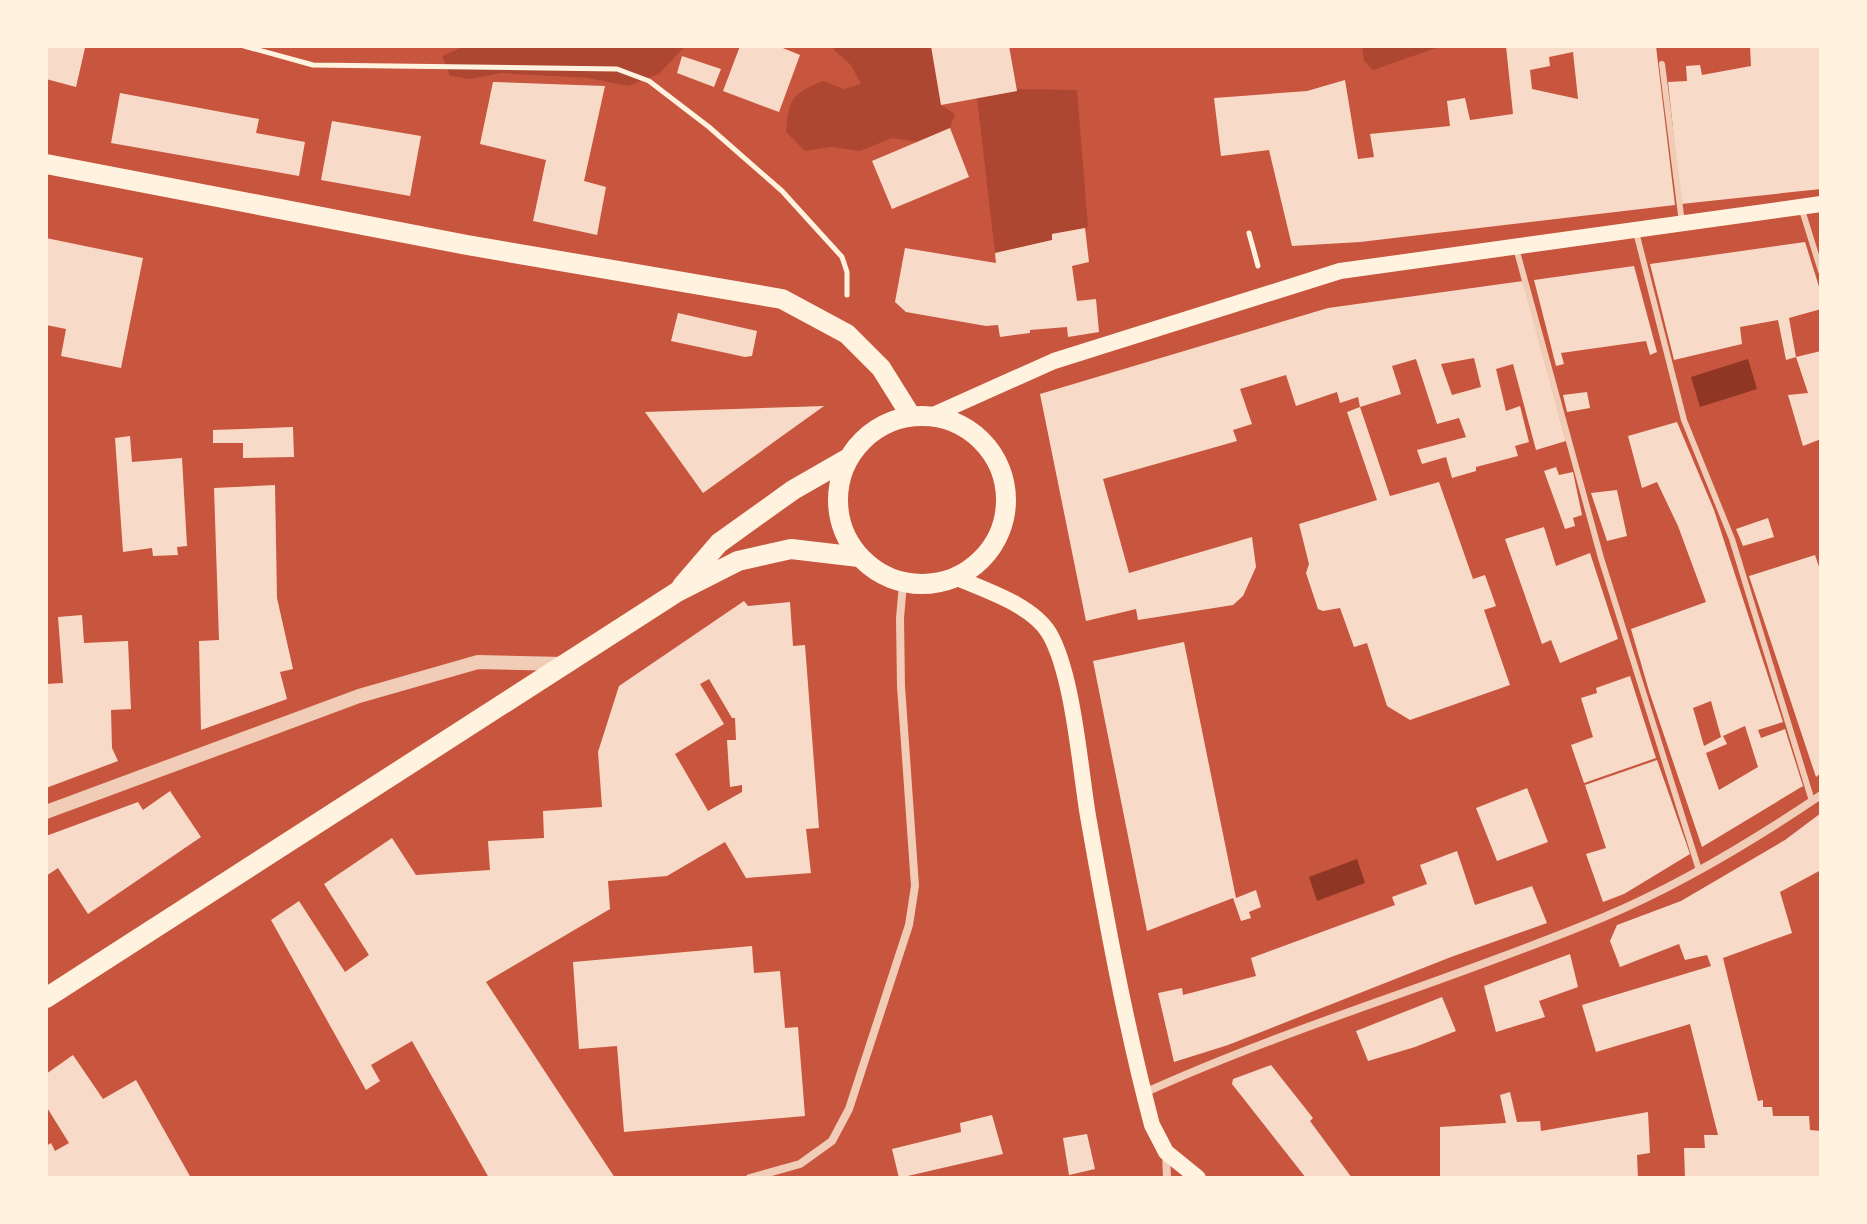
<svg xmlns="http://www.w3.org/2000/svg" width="1867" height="1224" font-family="'DM Sans',sans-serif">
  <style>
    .green { fill: #ae4732 }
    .water { fill: #8f3625 }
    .building { fill: #f7dbc8; fill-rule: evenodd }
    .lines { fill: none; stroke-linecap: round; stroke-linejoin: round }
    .path { stroke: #fff3e0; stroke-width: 5 }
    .service { stroke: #f1ccb7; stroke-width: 6 }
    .minor { stroke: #f1ccb7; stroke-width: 8 }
    .tertiary { stroke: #f1ccb7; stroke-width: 14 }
    .secondary { stroke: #fff3e0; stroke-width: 16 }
    .primary { stroke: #fff3e0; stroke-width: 20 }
  </style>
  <rect width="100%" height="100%" fill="#c8553d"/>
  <!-- green -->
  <g class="green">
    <path d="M465 46H685L659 74 628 86 588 78 501 73 470 79 450 76 442 56Z"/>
    <path d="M833 46H931L941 105 955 114 950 128 919 142 892 138 860 151 831 147 805 151 786 132C789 99 791 94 823 81L844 89 861 84 851 65 835 51Z"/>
    <path d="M1362 46H1442L1373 70 1364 61Z"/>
    <path d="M1016 89 1077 90 1088 227 1052 234V240L995 253 977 98 1016 91Z"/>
  </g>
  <!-- water -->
  <g class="water">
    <path d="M1748 359 1757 389 1700 407 1691 377Z"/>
    <path d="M1357 859 1365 883 1317 901 1309 877Z"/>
  </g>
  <!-- building -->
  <g class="building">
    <path d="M46 46 85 48 76 87 46 79Z"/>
    <path d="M740 46H778L800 55 779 112 723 91Z"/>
    <path d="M931 46H1009L1017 91 941 105Z"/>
    <path d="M1506 46H1656L1675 205 1360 242 1292 246 1269 150 1221 156 1214 98 1307 91 1345 80 1358 159 1374 157 1370 134 1450 126 1447 101 1465 98 1470 120 1513 114ZM1573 52 1578 99 1532 89 1530 70 1550 66 1549 57Z"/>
    <path d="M1750 46H1821V189L1681 204 1668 82 1687 81 1686 66 1700 65 1702 75 1751 66Z"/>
    <path d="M682 56 721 69 714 87 677 73Z"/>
    <path d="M493 82 605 86 584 181 606 187 597 235 533 221 546 160 480 144Z"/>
    <path d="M120 93 259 119 256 133 305 142 299 176 111 143Z"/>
    <path d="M332 121 421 136 410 196 321 180Z"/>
    <path d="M950 128 969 177 892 209 872 161Z"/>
    <path d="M1085 228 1089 262 1072 266 1077 301 1096 299 1099 332 1068 337 1067 327 1030 330V333L1000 337 998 325 986 326 906 312 895 302 905 248 996 263 995 253 1052 240V234Z"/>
    <path d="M46 238 143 258 121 368 61 356 66 329 46 325Z"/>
    <path d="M1805 242 1821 293V309L1789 318 1796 357 1786 360 1778 320 1740 327 1742 344 1674 360 1650 264Z"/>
    <path d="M1634 266 1657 352 1650 355 1646 341 1561 353 1564 364 1556 366 1534 280Z"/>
    <path d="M1523 281 1566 441 1536 450 1513 364 1496 369 1506 411 1520 406 1529 442 1515 446 1518 456 1476 467V471L1452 478 1446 457 1422 464 1417 450 1466 437 1459 418 1437 424 1416 359 1392 366 1401 394 1360 407 1358 397 1340 403 1337 392 1296 406 1286 375 1240 389 1252 424 1233 430 1237 441 1103 479 1129 573 1252 537 1256 567 1243 596 1233 605 1138 620 1136 609 1086 621 1040 394 1328 308ZM1474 358 1481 387 1452 395 1441 364Z"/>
    <path d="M678 313 757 331 752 356 745 357 671 341Z"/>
    <path d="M1821 351V439L1803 446 1788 395 1808 393 1796 357Z"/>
    <path d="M1587 392 1590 408 1567 412 1563 395Z"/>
    <path d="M824 406 703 493 645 412Z"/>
    <path d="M1360 407 1390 496 1439 482 1473 579 1485 575 1496 606 1484 610 1510 685 1410 720 1387 706 1367 643 1354 647 1340 608 1323 611 1318 609 1306 573 1309 564 1299 524 1377 500 1347 412Z"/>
    <path d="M1677 422 1714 510 1783 722 1758 730 1761 738 1785 729 1803 786 1702 847 1649 691 1631 629 1706 602 1678 526 1657 482 1642 488 1628 436ZM1711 701 1721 737 1704 746 1693 708ZM1745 726 1758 767 1719 790 1706 753 1727 744 1723 736Z"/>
    <path d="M293 427 294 457 243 458V443H213V430Z"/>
    <path d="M130 436 132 462 182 458 187 546 177 547 178 555 153 556 152 548 123 552 115 438Z"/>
    <path d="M1556 467 1559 475 1573 472 1582 515 1573 518 1575 526 1565 529 1544 471Z"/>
    <path d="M275 485 277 598 293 669 280 672 287 699 201 730 199 641 219 640 214 488Z"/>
    <path d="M1617 490 1627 536 1607 541 1591 493Z"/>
    <path d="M1768 518 1774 537 1743 546 1736 529Z"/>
    <path d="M1544 527 1556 566 1590 553 1618 639 1560 663 1551 640 1542 644 1505 539Z"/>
    <path d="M1815 555 1821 573V773L1816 777 1749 576Z"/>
    <path d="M744 601 748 606 790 602 793 646 805 645 819 828 806 829 811 873 746 878 725 842 667 876 608 881 610 909 486 982 615 1178H489L412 1041 371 1065 380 1081 366 1090 271 920 299 901 345 972 369 955 324 884 392 838 416 875 490 870 488 841 544 838 543 811 602 807 598 752 619 686ZM709 679 732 718H735L736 740H727L730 787 742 785V792L708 811 675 754 724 724 700 684Z"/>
    <path d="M82 615 84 643 128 641 131 709 111 710 112 748 118 761 46 788V684L63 683 58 617Z"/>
    <path d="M1184 642 1236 898 1256 890 1261 907 1249 912 1251 918 1241 921 1233 898 1147 931 1093 661Z"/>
    <path d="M1630 676 1656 758 1584 783 1571 745 1593 737 1581 698 1597 693 1596 688Z"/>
    <path d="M1657 760 1690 854 1624 894 1603 902 1586 854 1606 848 1585 785Z"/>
    <path d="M1527 788 1548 842 1497 861 1476 808Z"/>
    <path d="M170 791 201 837 88 914 58 868 46 876V836L138 802 143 810Z"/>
    <path d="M1821 813V870L1780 892 1792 933 1723 958 1758 1101 1763 1100V1107H1772L1773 1116H1809L1810 1130 1821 1131V1178H1685L1684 1148H1705L1704 1135H1718L1690 1024 1596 1052 1582 1005 1711 966 1707 955 1685 960 1679 944 1620 967 1610 941 1617 925 1681 901 1785 840Z"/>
    <path d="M1457 851 1475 905 1532 886 1547 923 1451 957 1228 1045 1174 1062 1158 993 1182 988 1183 995 1256 976 1251 958 1395 905 1392 897 1427 884 1420 865Z"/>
    <path d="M752 946 754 973 780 971 785 1028 798 1027 805 1116 624 1132 617 1046 579 1049 573 962Z"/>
    <path d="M1570 954 1578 987 1539 1001 1545 1017 1496 1032 1484 986Z"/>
    <path d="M1442 997 1456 1031 1415 1047 1368 1061 1356 1031Z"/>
    <path d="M73 1055 103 1099 136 1080 191 1178H46V1146L51 1143 55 1151 69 1143 46 1106V1074Z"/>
    <path d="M1271 1065 1313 1118 1310 1121 1352 1178H1306L1232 1084 1233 1079Z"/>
    <path d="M1510 1092 1517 1122 1540 1121 1541 1131 1648 1112 1650 1153 1637 1155 1638 1178H1440V1127L1506 1123 1500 1095Z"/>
    <path d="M992 1115 1003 1154 899 1178 892 1149 961 1132 960 1123Z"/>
    <path d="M1087 1134 1095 1169 1069 1175 1063 1138Z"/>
  </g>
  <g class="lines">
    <!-- path -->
    <g class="path">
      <path d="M244 46 313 65 617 69 649 81 709 127 782 191 842 257 847 272V295"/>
      <path d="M1249 233 1258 266"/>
    </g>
    <!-- service -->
    <g class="service">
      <path d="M1662 64 1682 223"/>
      <path d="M1802 210 1821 271"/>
      <path d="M1636 232 1684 420 1732 539 1812 801"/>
      <path d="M1516 248 1601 558 1699 870"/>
    </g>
    <!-- minor -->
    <g class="minor">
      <path d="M1144 1093C1294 1025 1453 980 1604 917 1680 885 1753 841 1821 795"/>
      <path d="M1166 1153 1167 1178"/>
      <path d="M750 1178 800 1164 832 1141 849 1109 909 925 915 886 901 686 900 618 903 584"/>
    </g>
    <!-- tertiary -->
    <path class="tertiary" d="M46 812 359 696 478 662 565 664"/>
    <!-- secondary -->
    <g class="secondary">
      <path d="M931 416 1054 361 1340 271 1821 204"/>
      <path d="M957 578C985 590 1032 605 1049 633 1073 673 1080 768 1088 816 1106 919 1125 1023 1152 1125L1166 1152 1198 1178"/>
    </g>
    <!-- primary -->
    <g class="primary">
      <path d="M46 164 467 245 782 299 847 334 881 368 911 416"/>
      <circle cx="922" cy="500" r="84"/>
      <path d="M682 586 719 543 793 490 847 459"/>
      <path d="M46 998 677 592 738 561 791 549 859 557"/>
    </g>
  </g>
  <!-- border -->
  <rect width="1867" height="1224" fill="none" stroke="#fff3e0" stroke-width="96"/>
</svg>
